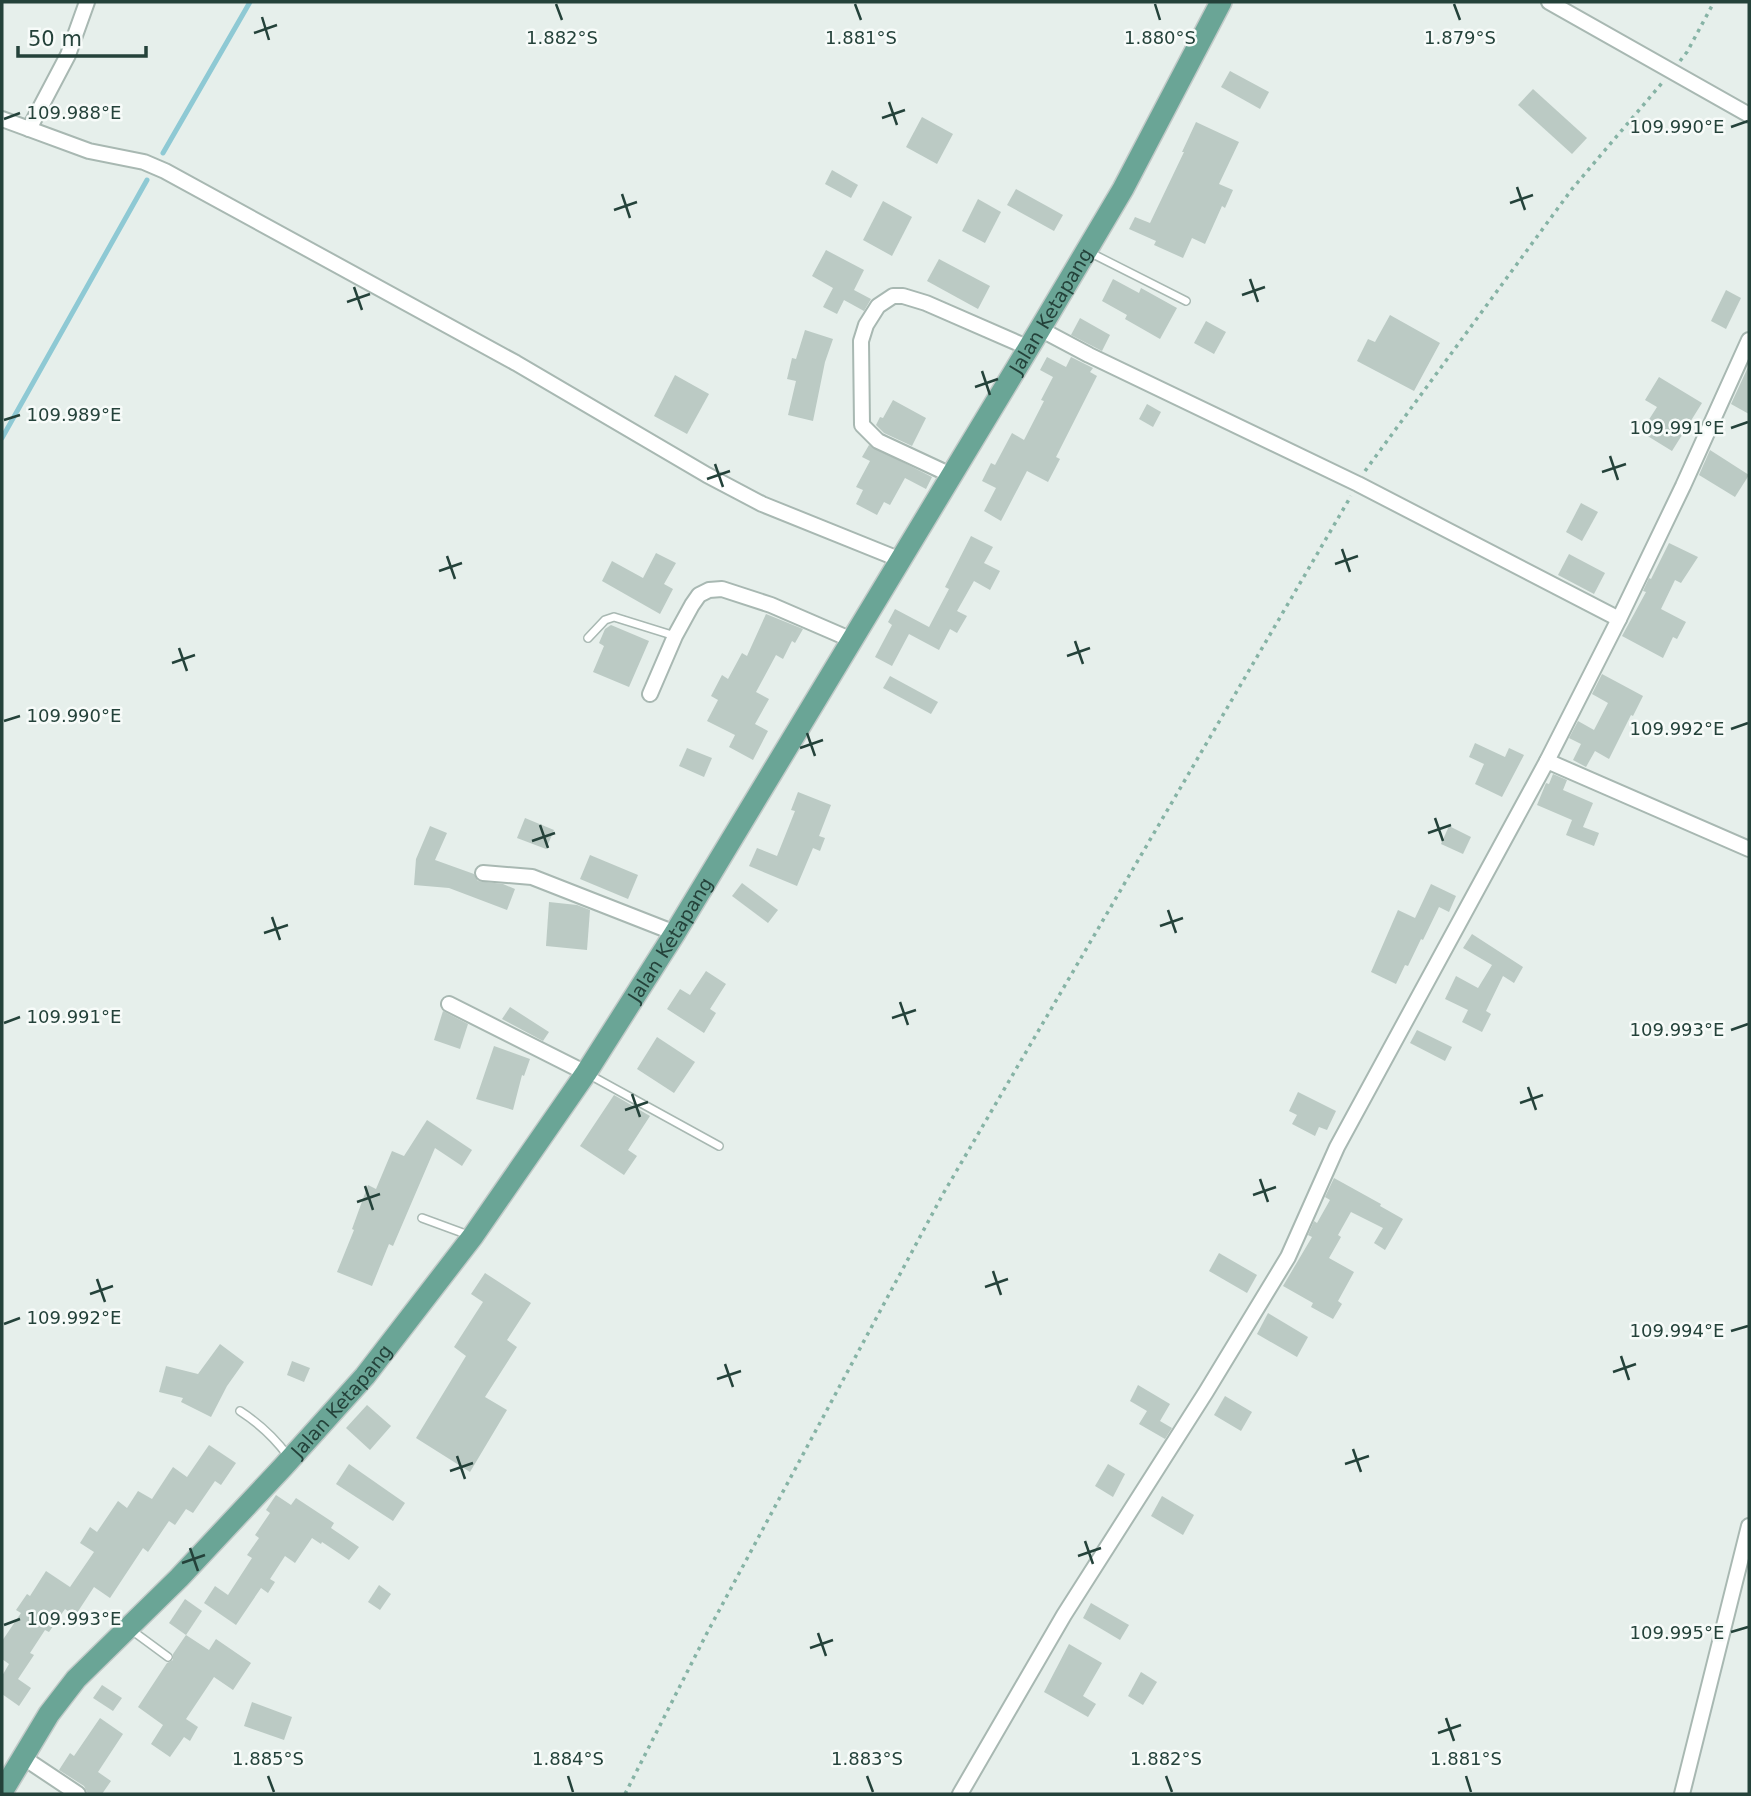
<svg xmlns="http://www.w3.org/2000/svg" width="1751" height="1796" font-family="'DejaVu Sans',sans-serif">
  <style>
    .lines { fill: none; stroke-linecap: round; stroke-linejoin: round }
    .stream { stroke: #8ec9d4; stroke-width: 5 }
    .building { fill: #bbcac4 }
    .lane-casing { stroke: #a8b8b2; stroke-width: 10 }
    .street-casing { stroke: #a8b8b2; stroke-width: 18 }
    .primary-casing { stroke: #c2cac8; stroke-width: 24 }
    .path { stroke: #86b3a5; stroke-width: 3.5; stroke-dasharray: 3.5 5; stroke-linecap: butt }
    .lane { stroke: #fff; stroke-width: 7 }
    .street { stroke: #fff; stroke-width: 14 }
    .primary { stroke: #6aa596; stroke-width: 21 }
    .ticks { fill: none; stroke: #24423a; stroke-width: 2.5 }
    .labels { text-anchor: middle; dominant-baseline: central; stroke-width: 5; stroke-linejoin: round; paint-order: stroke }
    .street-label { font-size: 19px; fill: #24423a; stroke: #f7fbf9 }
    .ticks-label { font-size: 18px; text-anchor: middle; fill: #24423a; stroke: #f7fbf9; stroke-width: 5; stroke-linejoin: round; paint-order: stroke }
  </style>
  <rect width="100%" height="100%" fill="#e6efeb"/>
  <g class="lines">
    <!-- stream -->
    <g class="stream">
      <path d="M163 153 250 2"/>
      <path d="M2 438 147 180"/>
    </g>
  </g>
  <!-- building -->
  <g class="building">
    <path d="M1230 71 1269 92 1260 109 1221 87Z"/>
    <path d="M1533 89 1587 138 1572 154 1518 105Z"/>
    <path d="M922 117 953 134 937 164 906 147Z"/>
    <path d="M1196 122 1239 142 1219 184 1233 190 1225 208 1222 206 1205 244 1192 238 1183 258 1154 245 1156 241 1129 229 1135 217 1150 223 1184 152H1182Z"/>
    <path d="M832 170 858 185 851 198 825 184Z"/>
    <path d="M1016 189 1063 215 1054 231 1007 205Z"/>
    <path d="M978 199 1001 212 985 243 962 231Z"/>
    <path d="M883 201 912 217 892 256 863 240Z"/>
    <path d="M826 250 864 270 854 290 871 299 864 311 844 300 837 314 823 307 833 288 812 276Z"/>
    <path d="M939 259 990 286 978 309 927 281Z"/>
    <path d="M1113 279 1139 293 1141 288 1177 308 1160 339 1125 319 1127 315 1102 301Z"/>
    <path d="M1726 290 1741 298 1726 329 1711 321Z"/>
    <path d="M1390 315 1440 343 1414 391 1357 361 1368 339 1375 342Z"/>
    <path d="M1080 318 1110 335 1102 351 1071 335Z"/>
    <path d="M1206 321 1226 332 1214 354 1194 343Z"/>
    <path d="M805 330 833 339 825 362 813 421 788 415 796 381 787 379 792 358 796 359Z"/>
    <path d="M1047 357 1066 367 1071 357 1093 368 1090 372 1097 376 1056 457 1060 459 1048 482 1027 471 1001 521 984 511 996 488 982 481 991 463 995 465 1012 433 1024 440 1044 401 1041 400 1053 377 1040 370Z"/>
    <path d="M1749 365V414L1731 404Z"/>
    <path d="M675 375 709 394 687 434 654 416Z"/>
    <path d="M1659 377 1702 403 1672 451 1641 432 1657 407 1645 400Z"/>
    <path d="M893 400 926 418 912 446 884 433 876 425 880 417 883 418Z"/>
    <path d="M1147 404 1161 412 1153 427 1139 419Z"/>
    <path d="M869 445 932 477 926 489 905 478 890 505 884 502 877 515 856 504 863 490 856 487 870 461 862 457Z"/>
    <path d="M1710 450 1749 475 1735 497 1699 475Z"/>
    <path d="M1581 503 1598 512 1582 541 1566 532Z"/>
    <path d="M971 536 993 547 984 563 1000 571 990 590 974 581 957 611 967 616 957 633 950 629 939 650 909 634 892 666 875 657 892 625 888 622 895 609 929 627 949 589 945 587Z"/>
    <path d="M1669 543 1698 557 1681 583 1675 580 1661 609 1686 622 1677 639 1673 637 1663 658 1622 636 1646 592 1643 591 1649 578 1651 579Z"/>
    <path d="M656 553 676 563 664 584 673 589 660 614 602 581 612 561 643 578Z"/>
    <path d="M1569 554 1605 573 1594 594 1558 575Z"/>
    <path d="M766 614 803 629 795 643 792 641 783 659 776 655 756 692 769 699 755 724 768 731 753 760 729 747 735 735 707 721 718 700 711 696 722 675 728 679 742 653 747 656Z"/>
    <path d="M611 625 649 641 629 687 593 672 604 646 599 643 605 629Z"/>
    <path d="M1602 674 1643 696 1633 716 1631 715 1609 759 1595 751 1586 767 1573 760 1581 744 1569 738 1578 721 1594 730 1608 703 1592 694Z"/>
    <path d="M890 676 938 702 931 714 883 688Z"/>
    <path d="M1475 743 1505 757 1509 748 1524 755 1502 797 1475 784 1484 764 1469 757Z"/>
    <path d="M687 748 712 758 704 777 679 766Z"/>
    <path d="M1553 774 1567 780 1563 790 1593 803 1583 827 1599 833 1594 846 1566 835 1572 820 1537 805 1546 783 1549 784Z"/>
    <path d="M798 792 831 805 819 836 825 838 820 851 813 848 797 886 749 866 757 848 777 856 795 811 791 810Z"/>
    <path d="M525 818 554 830 546 849 517 838Z"/>
    <path d="M430 826 447 833 435 860 474 874 478 881 503 884 515 889 507 910 449 888 414 885 416 859Z"/>
    <path d="M1449 826 1471 837 1463 854 1441 844Z"/>
    <path d="M590 855 638 875 628 899 580 879Z"/>
    <path d="M742 883 778 910 768 923 732 896Z"/>
    <path d="M1431 884 1456 896 1449 912 1439 907 1423 940 1421 939 1408 966 1405 965 1396 984 1371 972 1398 910 1415 918Z"/>
    <path d="M549 902 577 905 590 910 587 950 546 946Z"/>
    <path d="M1472 934 1523 967 1514 983 1503 976 1486 1011 1491 1014 1482 1032 1462 1022 1468 1010 1445 999 1456 976 1478 988 1492 965 1463 948Z"/>
    <path d="M706 971 726 984 710 1009 716 1013 704 1033 667 1009 680 989 690 995Z"/>
    <path d="M510 1007 549 1032 543 1041 502 1019Z"/>
    <path d="M443 1011 468 1024 460 1049 434 1040Z"/>
    <path d="M1417 1030 1452 1047 1445 1061 1410 1043Z"/>
    <path d="M657 1037 695 1062 674 1093 637 1069Z"/>
    <path d="M494 1046 530 1059 524 1076 522 1075 513 1110 476 1099Z"/>
    <path d="M1298 1092 1336 1111 1327 1130 1319 1127 1315 1136 1292 1124 1297 1115 1289 1111Z"/>
    <path d="M614 1095 650 1116 628 1150 637 1156 624 1175 580 1146Z"/>
    <path d="M427 1120 472 1150 462 1166 435 1148 393 1246 389 1244 372 1286 337 1272 354 1230 352 1229 368 1185 376 1189 392 1151 404 1156Z"/>
    <path d="M1334 1178 1381 1204 1380 1206 1403 1219 1385 1250 1374 1243 1383 1228 1351 1212 1338 1235 1341 1237 1329 1258 1354 1272 1338 1301 1342 1304 1333 1319 1311 1307 1313 1303 1283 1286 1312 1237 1308 1235 1314 1221 1317 1223 1330 1200 1325 1197Z"/>
    <path d="M1219 1253 1257 1275 1247 1293 1209 1271Z"/>
    <path d="M485 1273 531 1303 507 1340 517 1347 485 1397 507 1410 470 1472 416 1438 466 1356 454 1347 483 1302 471 1294Z"/>
    <path d="M1268 1313 1308 1337 1297 1357 1257 1334Z"/>
    <path d="M220 1344 244 1362 227 1386 211 1417 181 1402 183 1398 159 1392 166 1366 198 1374Z"/>
    <path d="M292 1361 310 1368 304 1382 287 1375Z"/>
    <path d="M1138 1385 1170 1404 1160 1421 1172 1428 1165 1439 1139 1424 1147 1411 1130 1401Z"/>
    <path d="M1225 1396 1252 1412 1241 1431 1214 1415Z"/>
    <path d="M367 1405 391 1426 370 1450 346 1428Z"/>
    <path d="M209 1445 236 1463 221 1485 215 1481 193 1513 186 1509 175 1525 169 1521 148 1552 143 1548 110 1598 94 1587 75 1616 65 1609 49 1632 45 1630 30 1653 34 1655 18 1679 31 1688 19 1706 2 1694V1676L9 1664 2 1659V1641L21 1613 16 1610 27 1594 30 1596 46 1571 70 1587 94 1552 80 1543 90 1527 97 1532 118 1501 127 1508 138 1491 152 1499 173 1467 187 1477Z"/>
    <path d="M349 1464 405 1503 393 1521 336 1484Z"/>
    <path d="M1108 1464 1125 1474 1113 1497 1095 1486Z"/>
    <path d="M276 1495 291 1505 296 1498 334 1523 331 1528 359 1547 349 1560 322 1542 321 1544 312 1538 295 1563 285 1556 270 1579 275 1582 268 1593 261 1588 236 1625 204 1603 215 1586 228 1595 252 1558 247 1555 259 1538 255 1535 270 1513 266 1510Z"/>
    <path d="M1162 1496 1194 1515 1183 1535 1151 1516Z"/>
    <path d="M379 1585 391 1594 380 1610 368 1602Z"/>
    <path d="M185 1599 202 1611 186 1635 169 1623Z"/>
    <path d="M1091 1603 1129 1625 1120 1640 1083 1618Z"/>
    <path d="M186 1635 209 1650 216 1639 251 1663 233 1690 214 1677 186 1719 198 1727 190 1741 184 1737 170 1757 151 1744 163 1725 138 1707 167 1663 173 1660V1654Z"/>
    <path d="M1069 1644 1102 1663 1083 1696 1096 1704 1088 1717 1044 1692Z"/>
    <path d="M1141 1672 1157 1682 1143 1705 1128 1696Z"/>
    <path d="M102 1685 122 1698 113 1711 93 1698Z"/>
    <path d="M252 1702 292 1717 284 1740 244 1726Z"/>
    <path d="M100 1718 123 1734 98 1772 111 1781 102 1794H88L84 1786 59 1770 70 1753 74 1756Z"/>
  </g>
  <g class="lines">
    <defs>
      <g id="lane">
        <path d="M1087 251 1186 301"/>
        <path d="M588 638 605 620 614 617 675 636"/>
        <path d="M588 1074 719 1146"/>
        <path d="M422 1218 471 1236"/>
        <path d="M240 1411C260 1424 274 1437 288 1456"/>
        <path d="M130 1629 168 1657"/>
      </g>
      <g id="street">
        <path d="M1549 2 1749 115"/>
        <path d="M2 119 89 151 144 162 165 171 516 363 707 475 762 504 901 560"/>
        <path d="M29 129 68 55 87 2"/>
        <path d="M1040 329 1089 355 1358 484 1619 619"/>
        <path d="M951 475 878 441 862 425 861 341 866 325 878 306 893 296H903L926 303 1029 348"/>
        <path d="M650 694 675 636 692 605 699 595 709 590 722 589 771 605 852 640"/>
        <path d="M1547 761 1749 849"/>
        <path d="M483 873 532 877 675 933"/>
        <path d="M449 1004 586 1073"/>
        <path d="M21 1756 78 1794"/>
        <path d="M960 1794 1064 1615 1206 1392 1288 1257 1337 1147 1547 761 1619 619 1683 486 1749 340"/>
        <path d="M1682 1794 1749 1526"/>
      </g>
      <g id="primary">
        <path id="s1" d="M2 1792 49 1714 76 1679 179 1578 283 1467 365 1376 473 1236 586 1073 675 933 1040 329 1123 189 1221 2"/>
      </g>
    </defs>
    <!-- lane casing -->
    <use href="#lane" class="lane-casing"/>
    <!-- street casing -->
    <use href="#street" class="street-casing"/>
    <!-- primary casing -->
    <use href="#primary" class="primary-casing"/>
    <!-- path -->
    <g class="path">
      <path d="M1680 61 1687 52 1714 2"/>
      <path d="M1365 471 1572 189 1662 83"/>
      <path d="M625 1794 707 1633 943 1194 1351 496"/>
    </g>
    <!-- lane -->
    <use href="#lane" class="lane"/>
    <!-- street -->
    <use href="#street" class="street"/>
    <!-- primary -->
    <use href="#primary" class="primary"/>
  </g>
  <!-- ticks -->
  <path class="ticks" d="M556 4 562 20M855 4 861 20M1155 4 1160 20M1454 4 1460 20M262 17 269 40M254 33 277 25M889 102 897 125M882 118 905 110M4 119 20 113M1731 127 1748 121M1517 187 1525 210M622 194 630 218M1510 203 1533 195M614 210 637 202M1250 279 1258 302M354 287 362 310M1242 295 1265 287M347 302 370 294M982 371 990 395M975 387 998 379M4 420 20 415M1731 428 1748 422M1610 456 1618 480M715 464 723 487M1602 472 1626 464M707 479 730 471M1342 549 1350 572M447 556 455 579M1335 564 1358 556M439 571 462 563M1075 641 1083 664M179 648 187 671M1067 656 1090 648M172 663 195 655M4 721 20 716M1731 729 1748 723M807 733 815 756M800 748 823 740M1435 818 1443 841M540 825 548 848M1428 833 1451 825M532 841 555 833M1168 910 1176 933M272 917 280 940M1160 926 1183 918M264 933 288 925M900 1002 908 1025M892 1018 916 1010M4 1023 20 1017M1731 1030 1748 1024M1528 1087 1536 1110M632 1094 640 1117M1520 1103 1543 1095M625 1110 648 1102M1260 1179 1268 1202M365 1186 373 1210M1253 1195 1276 1187M357 1202 380 1194M993 1271 1001 1295M97 1279 105 1302M985 1287 1008 1279M90 1294 113 1286M4 1324 20 1318M1731 1331 1748 1326M1621 1356 1629 1380M725 1364 733 1387M1613 1372 1636 1364M717 1379 741 1371M1353 1449 1361 1472M457 1456 465 1479M1345 1464 1369 1456M450 1471 473 1463M1085 1541 1093 1564M190 1548 198 1571M1078 1556 1101 1548M182 1563 205 1555M4 1625 20 1619M1731 1632 1748 1627M818 1633 826 1656M810 1648 833 1640M1446 1718 1454 1741M1438 1733 1461 1725M268 1776 274 1792M568 1776 573 1792M867 1776 873 1792M1166 1776 1172 1792M1466 1776 1471 1792"/>
  <g class="labels">
    <!-- street labels -->
    <g class="street-label">
      <text stroke="none"><textPath href="#s1" startOffset="1822">Jalan Ketapang</textPath></text>
      <text stroke="none"><textPath href="#s1" startOffset="1087">Jalan Ketapang</textPath></text>
      <text stroke="none"><textPath href="#s1" startOffset="520">Jalan Ketapang</textPath></text>
    </g>
  </g>
  <g class="ticks-label">
    <text x="562" y="44">1.882°S</text>
    <text x="861" y="44">1.881°S</text>
    <text x="1160" y="44">1.880°S</text>
    <text x="1460" y="44">1.879°S</text>
    <text x="74" y="119">109.988°E</text>
    <text x="1677" y="133">109.990°E</text>
    <text x="74" y="421">109.989°E</text>
    <text x="1677" y="434">109.991°E</text>
    <text x="74" y="722">109.990°E</text>
    <text x="1677" y="735">109.992°E</text>
    <text x="74" y="1023">109.991°E</text>
    <text x="1677" y="1036">109.993°E</text>
    <text x="74" y="1324">109.992°E</text>
    <text x="1677" y="1337">109.994°E</text>
    <text x="74" y="1625">109.993°E</text>
    <text x="1677" y="1639">109.995°E</text>
    <text x="268" y="1765">1.885°S</text>
    <text x="568" y="1765">1.884°S</text>
    <text x="867" y="1765">1.883°S</text>
    <text x="1166" y="1765">1.882°S</text>
    <text x="1466" y="1765">1.881°S</text>
  </g>
  <!-- border -->
  <rect width="1751" height="1796" fill="none" stroke="#24423a" stroke-width="7"/>
  <!-- scale -->
  <path d="M18 46v10h128v-10" fill="none" stroke="#24423a" stroke-width="3.5"/>
  <text x="28" y="46" font-size="21" fill="#24423a" stroke="#f7fbf9" stroke-width="5" paint-order="stroke">50 m</text>
</svg>
